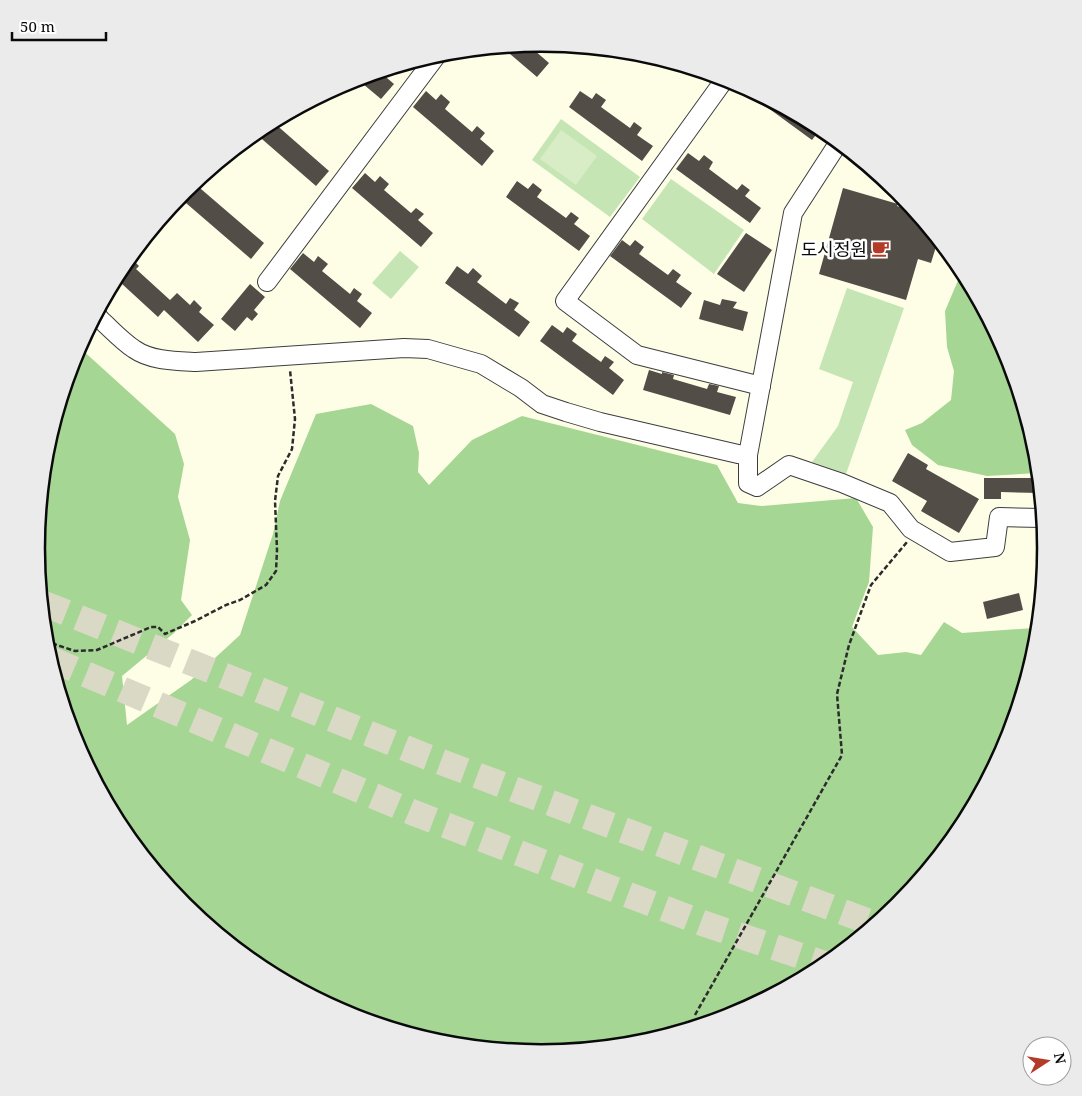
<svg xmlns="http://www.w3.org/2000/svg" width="1082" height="1096" font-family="'Noto Serif','Noto Sans KR',serif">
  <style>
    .green { fill: #c5e6b4 }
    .forest { fill: #a5d693 }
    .pitch { fill: #d8edc5 }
    .building { fill: #524d47 }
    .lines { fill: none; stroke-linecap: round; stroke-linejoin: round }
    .highway-tunnel { stroke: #d9d9c6; stroke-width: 26; stroke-dasharray: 26 13; stroke-linecap: butt }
    .minor-casing { stroke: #3d3d3d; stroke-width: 20 }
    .path { stroke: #2c2c2c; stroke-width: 2.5; stroke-dasharray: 5 2.5; stroke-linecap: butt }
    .minor { stroke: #fff; stroke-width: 18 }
    .labels { text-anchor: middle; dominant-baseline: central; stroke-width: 5; stroke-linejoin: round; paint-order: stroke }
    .poi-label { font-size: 18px; fill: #0a0a0a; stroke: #fff; text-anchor: end }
    .rim { fill: none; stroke: #0a0a0a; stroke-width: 2.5 }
  </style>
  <rect width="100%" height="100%" fill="#fefee7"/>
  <!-- green -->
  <g class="green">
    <path d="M561 119 640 177 610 217 532 160Z"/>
    <path d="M671 179 744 230 714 274 642 219Z"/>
    <path d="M400 251 419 267 391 299 372 283Z"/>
    <path d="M847 288 904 308 846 474 812 462 838 426 853 382 819 369Z"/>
  </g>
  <!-- forest -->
  <g class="forest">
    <path d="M962 271 1007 355 1036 450 1038 473 987 476 938 465 912 445 905 430 922 423 951 400 954 371 947 347 945 311Z"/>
    <path d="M79 347 175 434 184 464 178 497 190 540 181 600 192 615 174 633 122 676 127 725 191 680 240 635 273 534 280 501 316 414 371 404 413 426 419 453 418 472 429 485 472 440 522 416 717 465 738 503 761 506 856 498 873 527 869 582 852 627 878 655 906 652 921 655 944 622 962 633 1034 628 1038 625 1036 647 1007 741 961 829 898 905 821 968 734 1014 639 1043 541 1053 442 1043 348 1014 260 968 184 905 121 828 75 741 46 646 36 548 46 449 75 355Z"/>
  </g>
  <!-- pitch -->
  <path class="pitch" d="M561 130 597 156 576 185 540 159Z"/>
  <!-- building -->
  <g class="building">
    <path d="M539 43 534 50 549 63 537 77 502 47Z"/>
    <path d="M380 72 394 84 381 99 357 79Z"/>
    <path d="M426 91 436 100 441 94 450 102 445 109 472 132 477 126 485 133 480 139 494 151 482 166 413 107Z"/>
    <path d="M580 91 592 99 596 93 606 100 601 107 630 128 634 122 642 128 637 135 653 146 642 161 569 107Z"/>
    <path d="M763 97 821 128 812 140 760 102Z"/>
    <path d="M273 122 329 171 316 186 255 133Z"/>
    <path d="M688 153 699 161 704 155 713 162 709 169 737 190 742 184 750 190 745 196 761 208 750 223 676 169Z"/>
    <path d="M365 173 375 182 380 176 389 184 384 190 411 213 416 208 424 214 418 220 433 233 421 247 352 188Z"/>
    <path d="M517 181 528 189 533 183 542 190 537 197 566 218 571 212 579 218 574 224 590 236 579 251 506 197Z"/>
    <path d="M194 183 264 243 251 259 179 197Z"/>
    <path d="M843 188 898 204 897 206 914 211 938 240 931 263 918 259 906 300 819 274Z"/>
    <path d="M746 233 772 250 744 292 717 274Z"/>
    <path d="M622 240 630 246 635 240 644 247 639 254 668 275 673 269 681 275 676 282 692 293 681 308 610 256Z"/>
    <path d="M303 253 314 262 318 256 328 264 322 271 350 294 354 288 362 294 357 301 372 313 360 328 290 269Z"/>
    <path d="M130 257 139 266 136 269 170 300 177 293 190 305 194 300 202 308 199 312 214 325 198 342 164 310 158 317 121 283 124 280 118 274Z"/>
    <path d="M457 266 468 274 473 268 482 276 477 282 506 304 510 298 519 303 514 310 530 322 519 337 445 283Z"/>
    <path d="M250 284 265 297 254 310 258 314 252 321 247 317 235 331 221 319Z"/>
    <path d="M722 299 737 302 733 308 748 312 743 331 699 319 704 300 720 305Z"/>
    <path d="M552 325 563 333 567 327 577 334 572 341 601 362 605 356 614 362 609 368 624 380 613 395 540 341Z"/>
    <path d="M649 370 662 374V372L674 375 673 379 707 389 709 384 719 386 717 392 736 397 730 415 643 390Z"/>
    <path d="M908 453 928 465 926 469 979 499 959 533 921 511 927 501 892 481Z"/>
    <path d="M984 478H1039L1040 493 1001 492V499H984Z"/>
    <path d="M1019 593 1023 610 987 619 983 602Z"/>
  </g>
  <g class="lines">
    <!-- highway-tunnel -->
    <g class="highway-tunnel">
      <path d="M42 603 425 756 875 924"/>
      <path d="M50 659 414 813 705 924 825 964"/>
    </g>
    <defs>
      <g id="minor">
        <path d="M725 79 565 301 637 355 761 386"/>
        <path d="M267 282 437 55"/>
        <path d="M96 314 101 320C112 330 122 341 134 349 151 361 176 361 196 362L404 348 428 349 481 364 521 388 542 404 566 412 600 422 738 454 748 455 793 213 839 142"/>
        <path d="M748 455V483L757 487 789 465 842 483 890 503 911 529 950 552 995 547 999 517 1043 518"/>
      </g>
    </defs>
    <!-- minor casing -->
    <use href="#minor" class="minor-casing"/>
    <!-- path -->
    <g class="path">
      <path d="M45 641 75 651 97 650 151 627H158L165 634 195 621 226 605 240 600 266 585 276 571 277 550 275 501 278 476 292 449 295 419 290 370"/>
      <path d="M695 1015 842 755 837 694 849 645 871 585 907 542"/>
    </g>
    <!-- minor -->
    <use href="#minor" class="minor"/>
  </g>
  <!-- icons -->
  <defs>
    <symbol id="cafe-bare" viewBox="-9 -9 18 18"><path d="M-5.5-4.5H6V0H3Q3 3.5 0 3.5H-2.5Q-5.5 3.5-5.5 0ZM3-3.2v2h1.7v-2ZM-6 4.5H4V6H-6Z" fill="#b33b28" stroke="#fff" stroke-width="2.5" paint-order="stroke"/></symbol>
  </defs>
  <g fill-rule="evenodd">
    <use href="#cafe-bare" x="868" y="236" width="25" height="25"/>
  </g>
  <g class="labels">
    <!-- poi labels -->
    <g class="poi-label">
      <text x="867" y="249">도시정원</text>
    </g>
  </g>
  <!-- crop -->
  <path d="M0 0H1082V1096H0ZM45 548a496 496 0 1 1 992 0a496 496 0 1 1-992 0Z" fill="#ebebeb" fill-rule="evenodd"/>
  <path class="rim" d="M45 548a496 496 0 1 1 992 0a496 496 0 1 1-992 0Z"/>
  <!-- north arrow -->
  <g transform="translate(1047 1061) rotate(78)"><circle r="24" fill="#ffffff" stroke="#9d9d9d"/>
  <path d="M0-4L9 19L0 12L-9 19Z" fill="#b33b28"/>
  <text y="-8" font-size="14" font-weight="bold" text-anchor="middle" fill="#0a0a0a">N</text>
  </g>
  <!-- scale -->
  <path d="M12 32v8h94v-8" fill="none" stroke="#0a0a0a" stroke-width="2.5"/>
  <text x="20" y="32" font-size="15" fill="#0a0a0a" stroke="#ffffff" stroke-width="4" paint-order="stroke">50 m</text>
</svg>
